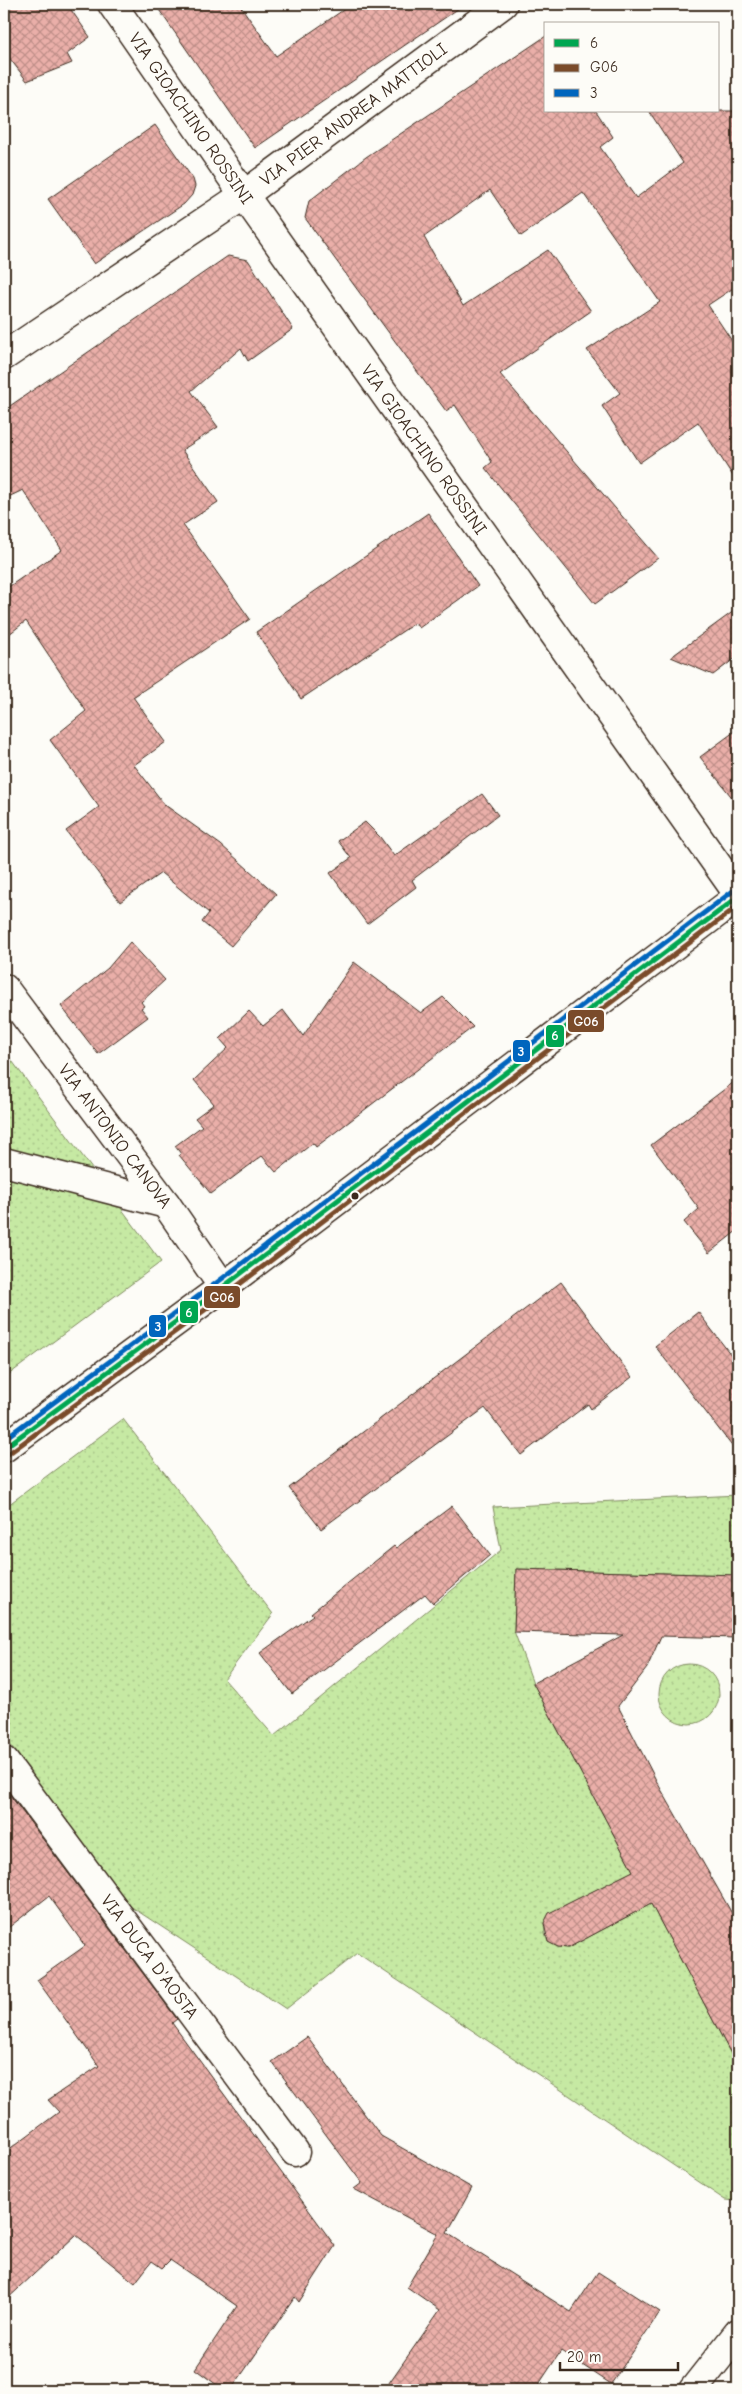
<svg xmlns="http://www.w3.org/2000/svg" width="742" height="2394" font-family="'Comic Neue',sans-serif">
  <style>
    .grass { fill: url(#grass-dots); stroke: #808a60 }
    .building { fill: url(#building-cross-hatch); stroke: #3b2a1e }
    .lines { fill: none; stroke-linecap: round; stroke-linejoin: round }
    .pedestrian-casing { stroke: #3b2a1e; stroke-width: 31 }
    .minor-casing { stroke: #3b2a1e; stroke-width: 31 }
    .secondary-casing { stroke: #3b2a1e; stroke-width: 31 }
    .pedestrian { stroke: #fdfcf7; stroke-width: 28 }
    .minor { stroke: #fdfcf7; stroke-width: 28 }
    .secondary { stroke: #fdfcf7; stroke-width: 28 }
    .bus-1-casing { stroke: #fdfcf7; stroke-width: 9 }
    .bus-2-casing { stroke: #fdfcf7; stroke-width: 9 }
    .bus-3-casing { stroke: #fdfcf7; stroke-width: 9 }
    .bus-1 { stroke: #00a651; stroke-width: 5 }
    .bus-2 { stroke: #7a4b2a; stroke-width: 5 }
    .bus-3 { stroke: #0065bd; stroke-width: 5 }
    .bus-dot { fill: #3b2a1e; stroke: #fdfcf7; stroke-width: 2 }
    .labels { text-anchor: middle; dominant-baseline: central; stroke-width: 4.5; stroke-linejoin: round; paint-order: stroke }
    .street-label { font-size: 18px; fill: #3b2a1e; stroke: #fdfcf7 }
    .line-badge { stroke: #fdfcf7; stroke-width: 2 }
    .badge-label { font-size: 14px; text-anchor: middle; font-weight: bold; fill: #fff }
  </style>
  <defs>
    <pattern id="grass-dots" width="8" height="8" patternUnits="userSpaceOnUse" patternTransform="scale(1.25)"><rect width="8" height="8" fill="#c6e9a3"/><path d="M2 2h.1M6 6h.1" fill="none" stroke="#abc88c" stroke-width="1.8" stroke-linecap="round"/></pattern>
    <pattern id="building-cross-hatch" width="8" height="8" patternUnits="userSpaceOnUse" patternTransform="scale(1.25)"><rect width="8" height="8" fill="#eaafa9"/><path d="M0 0l8 8M0 8l8-8" fill="none" stroke="#bf8f89"/></pattern>
  </defs>
  <rect width="100%" height="100%" fill="#fdfcf7"/>
  <filter id="ink" filterUnits="userSpaceOnUse"><feTurbulence type="fractalNoise" baseFrequency=".02" numOctaves="2"/><feDisplacementMap in="SourceGraphic" scale="10" xChannelSelector="R" yChannelSelector="G"/><feConvolveMatrix kernelMatrix="1 2 1 2 8 2 1 2 1" color-interpolation-filters="sRGB"/></filter>
  <g filter="url(#ink)">
    <!-- grass -->
    <g class="grass">
      <path d="M4 1050 161 1262 4 1378Z"/>
      <path d="M123 1419 273 1614 224 1679 274 1736 501 1550 493 1507 738 1495V1575L516 1569 514 1631 533 1683 633 1871 544 1923 545 1934 548 1942 558 1947 568 1948 651 1904 738 2067V2201L725 2200 357 1953 286 2009 124 1902 4 1736V1508Z"/>
      <circle cx="689" cy="1694" r="30"/>
    </g>
    <!-- building -->
    <g class="building">
      <path d="M4 4H67L90 37 67 54 72 63 27 81 4 51Z"/>
      <path d="M155 4H239L276 56 352 4H465L255 148Z"/>
      <path d="M546 36V111H596L613 137 600 147 636 198 683 163 649 111H738V285L708 305 738 350V484L698 422 639 463 602 406 620 393 587 350 660 302 583 193 521 236 490 190 424 237 463 306 548 250 591 311 500 374 658 558 595 604 485 468 492 462 455 405 446 411 305 218 309 201 366 157Z"/>
      <path d="M155 125 193 179 195 186 192 195 184 204 94 264 48 199Z"/>
      <path d="M228 256 248 260 293 329 248 361 241 348 191 391 218 427 182 450 218 502 183 525 250 619 133 697 166 742 134 765 165 805 221 845 276 894 231 946 202 922 209 913 161 873 120 902 66 831 99 807 50 740 86 711 26 621 4 638V590L62 550 23 490 4 499V410Z"/>
      <path d="M428 513 478 586 419 628 415 623 301 699 256 632Z"/>
      <path d="M738 608V656L713 675 671 657Z"/>
      <path d="M738 729V805L700 757Z"/>
      <path d="M482 794 498 815 412 880 416 887 367 924 330 873 351 858 338 841 365 822 380 837 394 856Z"/>
      <path d="M130 942 165 980 141 1002 144 1006 141 1008 148 1017 98 1054 61 1006 108 968Z"/>
      <path d="M354 962 421 1013 443 997 473 1027 316 1147 313 1143 276 1172 262 1156 211 1194 179 1155 181 1154 175 1146 202 1126 195 1118 214 1104 194 1080 228 1048 220 1039 249 1011 263 1026 283 1010 303 1036Z"/>
      <path d="M738 1079V1230L709 1253 684 1222 699 1209 651 1145Z"/>
      <path d="M561 1282 632 1377 591 1409 588 1404 521 1455 485 1408 321 1529 289 1488Z"/>
      <path d="M698 1312 738 1364V1454L655 1346Z"/>
      <path d="M452 1506 490 1555 433 1603 425 1594 292 1694 260 1653 313 1615 311 1613 394 1546 396 1548Z"/>
      <path d="M516 1569 738 1575V1638L661 1636 647 1668 618 1706 658 1784 738 1924V2067L651 1904 568 1948 558 1947 548 1942 544 1923 549 1913 633 1871 533 1683 623 1635 514 1632Z"/>
      <path d="M4 1787 177 2019 172 2023 335 2246 299 2302 295 2297 231 2390H224L195 2369 237 2306 170 2260 162 2268 152 2261 135 2283 76 2235 4 2302V2153L59 2112 48 2100 99 2066 37 1980 85 1946 49 1896 4 1931Z"/>
      <path d="M307 2037 381 2136 472 2188 447 2233 571 2312 598 2272 660 2312 611 2384 561 2351 535 2390H384L440 2310 407 2287 438 2234 354 2189 362 2183 272 2062Z"/>
    </g>
    <g class="lines">
      <defs>
        <path id="pedestrian" d="M4 1162 166 1204"/>
        <g id="minor">
          <path id="s1" d="M112 4 244 195 738 894"/>
          <path id="s2" d="M4 356 244 195 503 4"/>
          <path id="s3" d="M4 988 166 1204 223 1287"/>
          <path id="s4" d="M4 1761 295 2152"/>
          <path d="M693 2390 738 2333"/>
        </g>
        <path id="secondary" d="M4 1448 223 1287 738 897"/>
      </defs>
      <!-- pedestrian casing -->
      <use href="#pedestrian" class="pedestrian-casing"/>
      <!-- minor casing -->
      <use href="#minor" class="minor-casing"/>
      <!-- secondary casing -->
      <use href="#secondary" class="secondary-casing"/>
      <!-- pedestrian -->
      <use href="#pedestrian" class="pedestrian"/>
      <!-- minor -->
      <use href="#minor" class="minor"/>
      <!-- secondary -->
      <use href="#secondary" class="secondary"/>
      <defs>
        <path id="bus-1" d="M4 1448 223 1287 738 897"/>
        <path id="bus-2" d="M8 1454 228 1293 738 906"/>
        <path id="bus-3" d="M4 1439 219 1281 733 891"/>
      </defs>
      <!-- bus-1 casing -->
      <use href="#bus-1" class="bus-1-casing"/>
      <!-- bus-2 casing -->
      <use href="#bus-2" class="bus-2-casing"/>
      <!-- bus-3 casing -->
      <use href="#bus-3" class="bus-3-casing"/>
      <!-- bus-1 -->
      <use href="#bus-1" class="bus-1"/>
      <!-- bus-2 -->
      <use href="#bus-2" class="bus-2"/>
      <!-- bus-3 -->
      <use href="#bus-3" class="bus-3"/>
    </g>
  </g>
  <!-- markers -->
  <circle class="bus-dot" cx="355" cy="1196" r="4.5"/>
  <g class="labels">
    <!-- street labels -->
    <g class="street-label">
      <text stroke="none"><textPath href="#s2" startOffset="425">VIA PIER ANDREA MATTIOLI</textPath></text>
      <text stroke="none"><textPath href="#s1" startOffset="139">VIA GIOACHINO ROSSINI</textPath></text>
      <text stroke="none"><textPath href="#s1" startOffset="544">VIA GIOACHINO ROSSINI</textPath></text>
      <text stroke="none"><textPath href="#s3" startOffset="185">VIA ANTONIO CANOVA</textPath></text>
      <text stroke="none"><textPath href="#s4" startOffset="244">VIA DUCA D'AOSTA</textPath></text>
    </g>
  </g>
  <g class="line-badge">
    <rect x="567" y="1009" width="38" height="24" rx="5" fill="#7a4b2a"/>
    <rect x="545" y="1024" width="20" height="24" rx="5" fill="#00a651"/>
    <rect x="512" y="1039" width="19" height="24" rx="5" fill="#0065bd"/>
    <rect x="203" y="1285" width="38" height="24" rx="5" fill="#7a4b2a"/>
    <rect x="179" y="1300" width="20" height="24" rx="5" fill="#00a651"/>
    <rect x="148" y="1314" width="19" height="24" rx="5" fill="#0065bd"/>
  </g>
  <g class="badge-label">
    <text x="586" y="1026">G06</text>
    <text x="555" y="1040">6</text>
    <text x="521" y="1056">3</text>
    <text x="222" y="1302">G06</text>
    <text x="189" y="1317">6</text>
    <text x="158" y="1331">3</text>
  </g>
  <!-- margin -->
  <rect width="742" height="2394" fill="none" stroke="#fdfcf7" stroke-width="20"/>
  <rect x="10" y="10" width="722" height="2374" fill="none" stroke="#3b2a1e" stroke-width="2" filter="url(#ink)"/>
  <!-- legend -->
  <rect x="544" y="22" width="175" height="90" fill="#fdfcf7" stroke="#afa8a0"/>
  <rect x="554" y="39" width="25" height="8" fill="#00a651" stroke="#afa8a0"/>
  <text x="590" y="48" font-size="15" fill="#3b2a1e">6</text>
  <rect x="554" y="64" width="25" height="8" fill="#7a4b2a" stroke="#afa8a0"/>
  <text x="590" y="72" font-size="15" fill="#3b2a1e">G06</text>
  <rect x="554" y="89" width="25" height="8" fill="#0065bd" stroke="#afa8a0"/>
  <text x="590" y="98" font-size="15" fill="#3b2a1e">3</text>
  <!-- scale -->
  <path d="M560 2362v8h118v-8" fill="none" stroke="#3b2a1e" stroke-width="2.5"/>
  <text x="567" y="2362" font-size="15" fill="#3b2a1e" stroke="#fdfcf7" stroke-width="4" paint-order="stroke">20 m</text>
</svg>
